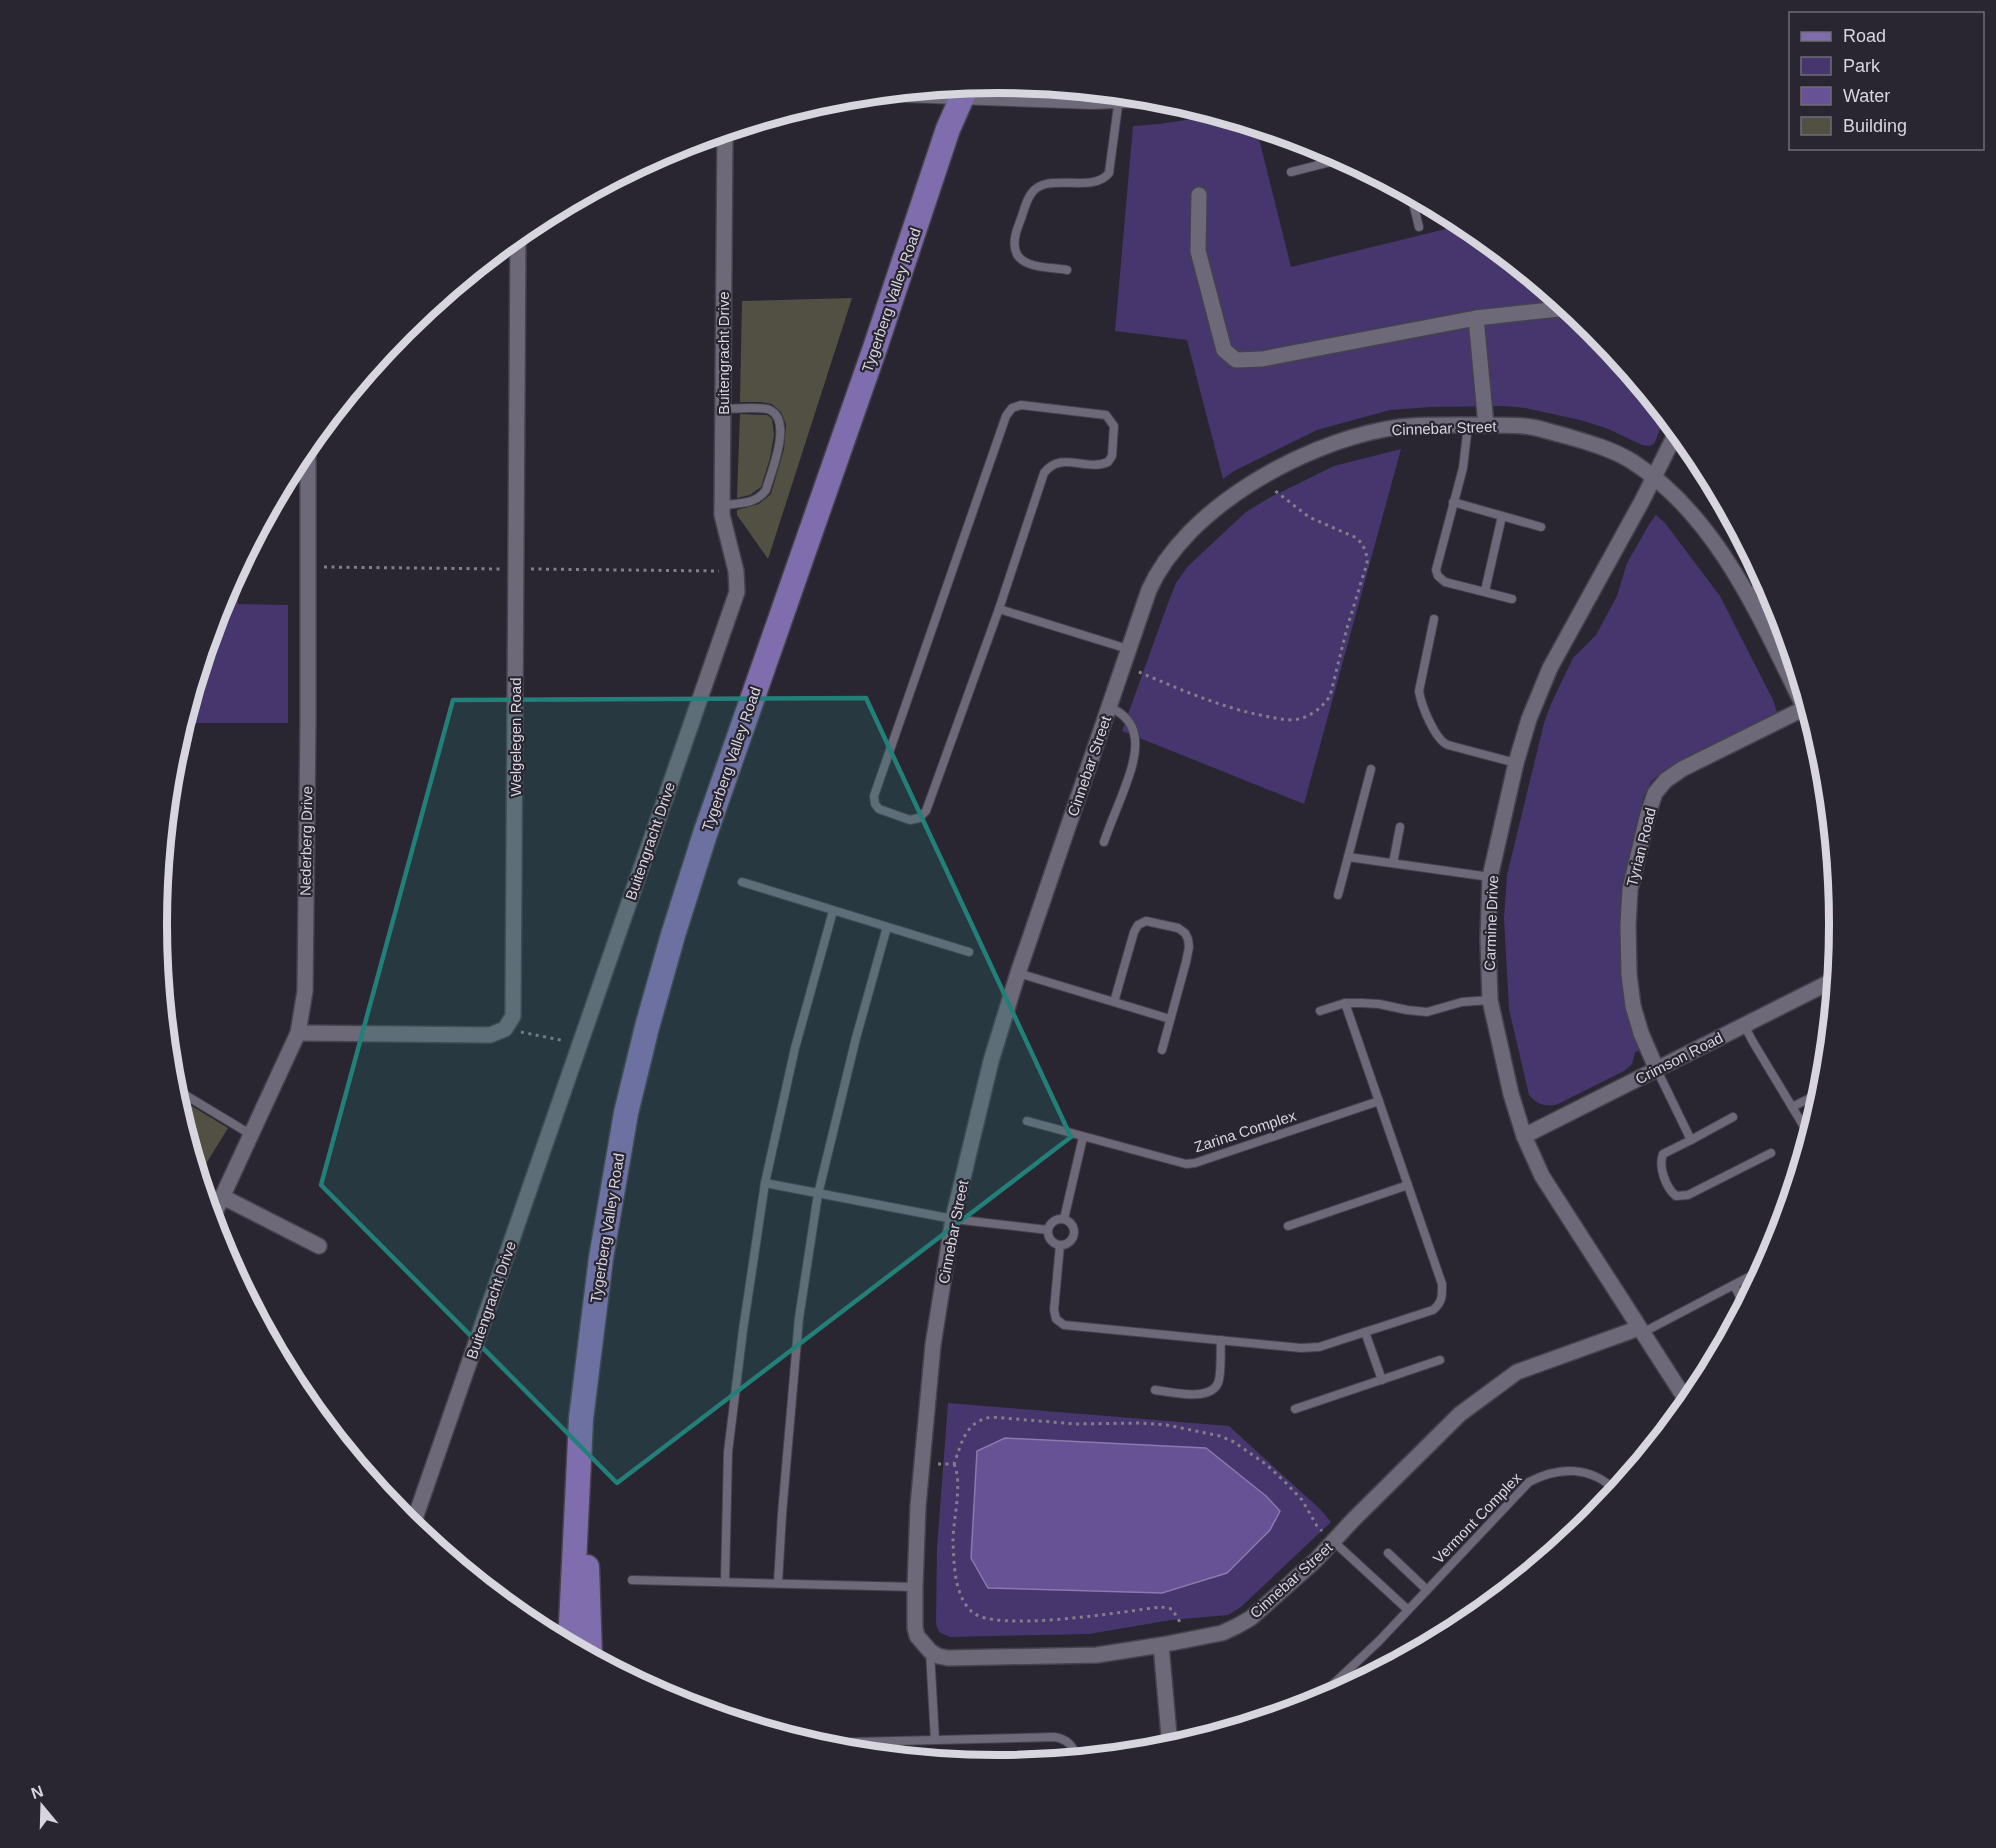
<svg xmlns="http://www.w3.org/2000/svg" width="1996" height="1848" font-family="Arial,sans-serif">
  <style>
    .green { fill: #47356d }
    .water { fill: #675296; stroke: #8979ac; stroke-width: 1.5 }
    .building { fill: #525042 }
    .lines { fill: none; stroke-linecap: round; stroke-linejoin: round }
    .service-casing { stroke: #45424d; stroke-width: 10 }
    .minor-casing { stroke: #45424d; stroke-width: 18 }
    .tertiary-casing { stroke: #45424d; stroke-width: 22 }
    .primary-casing { stroke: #45424d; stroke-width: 27 }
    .path { stroke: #827f8a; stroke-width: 3; stroke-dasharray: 3 4.5; stroke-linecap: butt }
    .service { stroke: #6d6978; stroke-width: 8 }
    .minor { stroke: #6d6978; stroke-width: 15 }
    .tertiary { stroke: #6d6978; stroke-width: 20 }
    .primary { stroke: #806dad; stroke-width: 24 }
    .marked { fill: #238079; fill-opacity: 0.2; stroke: #238079; stroke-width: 4.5; stroke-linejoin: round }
    .labels { text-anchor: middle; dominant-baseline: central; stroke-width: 4.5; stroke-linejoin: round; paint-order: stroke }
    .street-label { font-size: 15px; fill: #d7d5de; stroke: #292632 }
    .rim { fill: none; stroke: #d7d5de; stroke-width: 8 }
  </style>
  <rect width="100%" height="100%" fill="#292632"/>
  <!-- green -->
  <g class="green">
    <path d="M1218 115 1256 127 1291 267 1466 224 1593 329 1665 417 1654 444 1649 446 1642 445 1606 428 1580 420 1525 408 1505 406 1431 407 1390 410 1317 430 1234 471 1223 479 1187 340 1115 331 1133 126 1159 124Z"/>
    <path d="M1401 449 1304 804 1122 731 1168 603 1176 583 1188 566 1246 512 1269 498 1334 466Z"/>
    <path d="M1656 515 1665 523 1720 596 1773 700 1777 712 1663 771 1651 782 1644 796 1623 886 1620 905 1623 992 1639 1051 1635 1052 1632 1064 1624 1071 1558 1104C1545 1108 1537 1104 1529 1095L1509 1009 1504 918 1507 875 1544 723 1551 704 1573 658 1596 635 1617 596 1627 563 1650 523Z"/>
    <path d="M238 569V604L288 605V723H184L221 602Z"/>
    <path d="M948 1403 1229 1426 1320 1509 1331 1522 1241 1607 1228 1615 1171 1620 1089 1634 950 1637 939 1632 936 1624 937 1548Z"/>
  </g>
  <!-- water -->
  <path class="water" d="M1005 1438 1206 1448 1266 1496 1280 1511 1270 1530 1227 1573 1162 1593 988 1588 971 1558 977 1451Z"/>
  <!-- building -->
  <g class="building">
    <path d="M852 298 768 559 737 515V510L759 504 771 494 784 449 786 424 781 412 772 404 761 402H740L742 301Z"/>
    <path d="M740 414 767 415 772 419 774 435 770 458 761 487 750 495 737 498Z"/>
    <path d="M175 1096 228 1128 199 1175 179 1109Z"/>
  </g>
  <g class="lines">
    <defs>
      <g id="service">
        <path d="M1291 172 1342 159"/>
        <path d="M1411 195 1419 227"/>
        <path d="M1067 270C1052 267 1028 269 1018 256 1012 247 1015 234 1019 224 1023 215 1025 202 1031 194 1046 170 1092 195 1109 173L1119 98"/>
        <path d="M1021 405 1106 415 1114 426 1112 456 1108 462C1086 472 1061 450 1044 473L999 609 926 811 919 818 910 820 879 809 875 804 874 796 1006 416 1012 408Z"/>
        <path d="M1468 425 1463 468 1436 570 1438 576 1445 582 1512 599"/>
        <path d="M1453 502 1541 527"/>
        <path d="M722 505C739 503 755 505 766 490 771 472 793 421 770 410 762 406 734 409 723 409"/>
        <path d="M1485 591 1502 516"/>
        <path d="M1746 594 1766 584"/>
        <path d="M999 609 1128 649"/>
        <path d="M1434 619 1419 691C1421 705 1435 740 1448 745L1516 763"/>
        <path d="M1371 769 1348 857 1490 877"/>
        <path d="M1104 842C1109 827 1115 813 1121 798 1133 766 1151 724 1109 707"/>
        <path d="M1393 863 1400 827"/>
        <path d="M742 882 969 952"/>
        <path d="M1338 895 1348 857"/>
        <path d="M1018 973 1170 1019"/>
        <path d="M1114 1002 1134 932 1138 925 1146 921 1178 928 1185 933 1188 939 1189 947 1186 962 1162 1050"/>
        <path d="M1320 1011 1345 1003H1362L1379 1004 1407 1010 1427 1012 1462 1002 1490 1000"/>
        <path d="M1744 1025 1753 1042 1809 1135"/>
        <path d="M1657 1070 1691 1140 1663 1154C1658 1167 1666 1188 1676 1196L1688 1195 1771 1153"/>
        <path d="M172 1087 250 1134"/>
        <path d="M1792 1107 1822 1092"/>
        <path d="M1027 1121 1186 1164 1195 1163 1379 1101"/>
        <path d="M1691 1140 1733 1117"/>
        <path d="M765 1183 953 1219 1048 1230"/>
        <circle cx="1061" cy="1232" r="13"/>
        <path d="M1064 1219 1083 1137"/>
        <path d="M1288 1226 1408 1185"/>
        <path d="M1060 1245 1054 1310 1056 1319 1064 1325 1301 1348 1319 1347 1433 1310C1443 1302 1442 1295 1442 1284L1345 1003"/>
        <path d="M1734 1285 1744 1305"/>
        <path d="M1365 1332 1382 1380"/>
        <path d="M1642 1333 1762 1270"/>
        <path d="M1155 1390C1171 1392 1210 1402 1218 1383 1222 1373 1220 1352 1221 1340"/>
        <path d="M1295 1409 1440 1360"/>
        <path d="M1333 1541 1408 1610"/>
        <path d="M1388 1553 1427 1590"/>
        <path d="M632 1580 915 1587"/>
        <path d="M725 1582 728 1452 743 1330 765 1183 795 1048 833 911"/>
        <path d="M778 1583 782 1514 799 1318 818 1194 856 1038 887 927"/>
        <path d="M930 1652 935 1740"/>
        <path d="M1312 1704 1379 1641 1529 1482C1559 1466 1591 1466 1616 1491"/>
        <path d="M813 1743 1054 1737C1067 1739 1073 1745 1077 1758"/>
      </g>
      <g id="minor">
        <path d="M1199 195 1198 251 1224 350 1236 360 1262 359 1476 318 1486 425"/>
        <path d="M1476 318 1568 308"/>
        <path d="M1677 431 1642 501 1550 668 1529 719 1516 763 1490 877 1488 939 1490 1000 1511 1094 1524 1136 1542 1176 1688 1403"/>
        <path d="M298 1033 490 1035 505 1029 513 1016 518 235"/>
        <path d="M1657 1070 1641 1033 1633 1006 1629 974 1628 925 1630 889 1648 814 1655 793 1666 780 1682 769 1807 707"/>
        <path d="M1524 1136 1834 980"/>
        <path d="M223 1197 319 1246"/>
        <path d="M212 1219 298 1033 305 991 308 721V444"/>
        <path d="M1639 1328 1517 1372 1460 1414 1353 1520 1316 1560 1251 1618 1237 1626 1222 1633 1161 1645 1097 1655 948 1658 938 1656 930 1651 917 1636 915 1628V1587L918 1506 933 1345 953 1219 991 1061 1018 973 1149 590C1186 508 1300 445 1386 429 1415 424 1446 425 1476 425 1494 426 1513 424 1531 427 1543 429 1554 433 1566 436 1590 443 1612 449 1633 462 1724 521 1766 633 1813 725"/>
        <path d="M412 1527 737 592 736 571 722 515 725 132"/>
        <path d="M1161 1645 1170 1747"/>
      </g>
      <path id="tertiary" d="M903 92 1093 99 1145 97"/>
      <g id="primary">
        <path d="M587 1567 590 1656"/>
        <path d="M570 1645 581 1419 601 1258 626 1113 647 1027 673 935 705 834 875 348 948 129 967 86"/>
      </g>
    </defs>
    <!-- service casing -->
    <use href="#service" class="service-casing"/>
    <!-- minor casing -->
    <use href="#minor" class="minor-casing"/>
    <!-- tertiary casing -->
    <use href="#tertiary" class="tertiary-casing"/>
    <!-- primary casing -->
    <use href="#primary" class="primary-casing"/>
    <!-- path -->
    <g class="path">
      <path d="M324 567 500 569"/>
      <path d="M531 569 719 571"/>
      <path d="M1139 672C1179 689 1222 708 1265 716 1274 718 1283 720 1293 720 1309 718 1321 709 1330 696L1347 628 1367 563C1367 552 1364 546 1357 538L1309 517 1274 490"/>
      <path d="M521 1032 565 1041"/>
      <path d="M938 1464H954C962 1442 965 1422 991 1417L1075 1424 1140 1423 1167 1425 1220 1436 1234 1442 1267 1465 1286 1483 1302 1500 1317 1526 1322 1531"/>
      <path d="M954 1464C963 1484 953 1519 953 1541 954 1564 954 1594 971 1611 993 1634 1126 1611 1161 1607L1172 1609 1180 1622"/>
    </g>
    <!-- service -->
    <use href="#service" class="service"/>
    <!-- minor -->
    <use href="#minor" class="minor"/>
    <!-- tertiary -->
    <use href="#tertiary" class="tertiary"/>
    <!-- primary -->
    <use href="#primary" class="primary"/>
  </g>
  <!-- marked area -->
  <path class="marked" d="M866 698 1071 1137 617 1483 321 1185 453 700Z"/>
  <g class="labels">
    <!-- street labels -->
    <g class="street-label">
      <text transform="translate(891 300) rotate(-71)">Tygerberg Valley Road</text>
      <text transform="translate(723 353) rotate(-90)">Buitengracht Drive</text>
      <text transform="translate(1444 428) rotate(-2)">Cinnebar Street</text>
      <text transform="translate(515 737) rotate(-90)">Welgelegen Road</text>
      <text transform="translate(731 759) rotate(-71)">Tygerberg Valley Road</text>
      <text transform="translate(1089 766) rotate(-71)">Cinnebar Street</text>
      <text transform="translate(306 841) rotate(-89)">Nederberg Drive</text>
      <text transform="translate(650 841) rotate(-71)">Buitengracht Drive</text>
      <text transform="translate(1641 847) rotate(-76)">Tyrian Road</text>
      <text transform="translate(1491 923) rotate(-88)">Carmine Drive</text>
      <text transform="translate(1679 1058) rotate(-27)">Crimson Road</text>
      <text transform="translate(1245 1131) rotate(-18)">Zarina Complex</text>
      <text transform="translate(607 1228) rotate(-81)">Tygerberg Valley Road</text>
      <text transform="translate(953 1232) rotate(-79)">Cinnebar Street</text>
      <text transform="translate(491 1300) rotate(-71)">Buitengracht Drive</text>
      <text transform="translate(1477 1518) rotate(-46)">Vermont Complex</text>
      <text transform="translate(1291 1580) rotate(-42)">Cinnebar Street</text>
    </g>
  </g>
  <!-- crop -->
  <path d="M0 0H1996V1848H0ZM167 924a831 831 0 1 1 1662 0a831 831 0 1 1-1662 0Z" fill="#292632" fill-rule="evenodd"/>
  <path class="rim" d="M167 924a831 831 0 1 1 1662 0a831 831 0 1 1-1662 0Z"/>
  <!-- legend -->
  <rect x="1789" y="12" width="195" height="138" fill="#292632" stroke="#6f6c77" stroke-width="1.5"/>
  <rect x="1801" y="32" width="30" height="9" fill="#806dad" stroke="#6f6c77" stroke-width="1.5"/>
  <text x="1843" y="42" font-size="18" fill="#d7d5de">Road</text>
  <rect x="1801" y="57" width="30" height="18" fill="#47356d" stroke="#6f6c77" stroke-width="1.5"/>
  <text x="1843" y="72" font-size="18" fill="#d7d5de">Park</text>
  <rect x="1801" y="87" width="30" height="18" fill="#675296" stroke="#6f6c77" stroke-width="1.5"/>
  <text x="1843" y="102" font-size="18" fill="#d7d5de">Water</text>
  <rect x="1801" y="117" width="30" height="18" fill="#525042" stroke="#6f6c77" stroke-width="1.5"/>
  <text x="1843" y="132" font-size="18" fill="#d7d5de">Building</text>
  <!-- north arrow -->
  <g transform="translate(42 1806) rotate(341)" stroke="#292632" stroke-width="4.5" paint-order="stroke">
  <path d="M0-4.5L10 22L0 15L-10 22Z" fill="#d7d5de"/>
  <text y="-9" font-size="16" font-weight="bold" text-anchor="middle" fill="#d7d5de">N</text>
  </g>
</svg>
